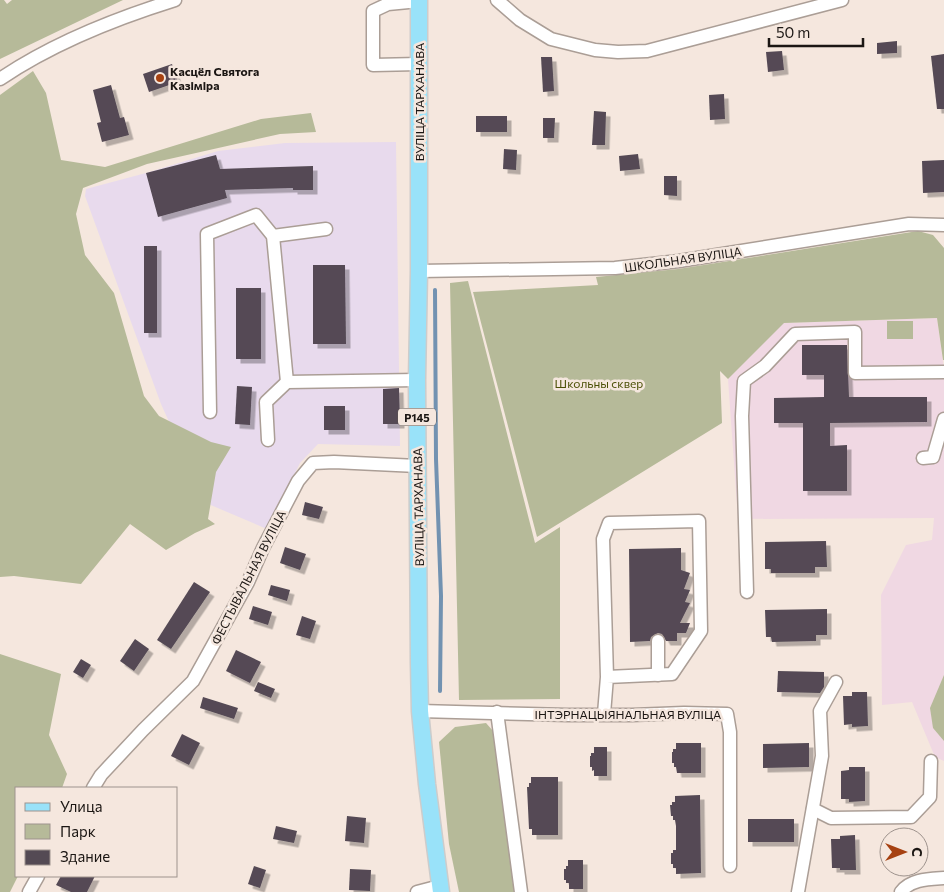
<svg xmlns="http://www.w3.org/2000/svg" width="944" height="892" font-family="Commissioner,sans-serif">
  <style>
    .industrial { fill: #e8daed }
    .education { fill: #f0d8e3 }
    .green { fill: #b6ba99 }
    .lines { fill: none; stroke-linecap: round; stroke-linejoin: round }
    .stream { stroke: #7292b1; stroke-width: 4 }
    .building { fill: #544a54; filter: url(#shadow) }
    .minor-casing { stroke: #ab9e96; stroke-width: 15 }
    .major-casing { stroke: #cdcccb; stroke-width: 19 }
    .minor { stroke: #fff; stroke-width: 12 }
    .major { stroke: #99e2f9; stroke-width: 16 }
    .poi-dot { fill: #a64111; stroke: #f5e7de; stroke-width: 2 }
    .labels { text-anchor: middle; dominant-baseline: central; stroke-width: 5; stroke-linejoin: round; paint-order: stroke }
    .shield { fill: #f5e7de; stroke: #5c5550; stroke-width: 1 }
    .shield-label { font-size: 11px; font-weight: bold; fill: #1b1613 }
    .poi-label { font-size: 12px; font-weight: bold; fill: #1b1613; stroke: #f5e7de; text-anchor: start }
    .street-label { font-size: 12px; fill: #1b1613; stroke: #f5e7de }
    .park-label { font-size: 12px; fill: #4b4f05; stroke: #f5e7de }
  </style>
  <defs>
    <filter id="shadow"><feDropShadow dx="4.5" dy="4.5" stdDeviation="0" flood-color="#0004"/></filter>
  </defs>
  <rect width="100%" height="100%" fill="#f5e7de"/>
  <!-- industrial -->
  <path class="industrial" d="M396 142 400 446 318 444 300 463 267 529 206 503 161 404 85 196 86 189 146 173 218 151 285 143Z"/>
  <!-- education -->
  <path class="education" d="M937 318 944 369V761L935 757 912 702 882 705 881 595 906 545 932 540 934 518 738 519 728 379 782 323Z"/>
  <!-- green -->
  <g class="green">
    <path d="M0 0H4L7 4 12 0H123L0 59Z"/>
    <path d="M33 71 46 93 61 160 105 167 261 119 311 113 316 132 280 134 147 164 83 188 76 214 85 255 114 293 144 396 159 416 211 442 231 447 216 472 208 519 215 524 195 533 166 550 130 524 81 584 14 576 0 577V95Z"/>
    <path d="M918 231 933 235 944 248V360H943L937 318 784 323 728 379 720 371 722 423 537 537 473 292 598 285 596 277 678 269Z"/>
    <path d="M468 281 535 543 560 527V699L459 700 450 283Z"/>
    <rect x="887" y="321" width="26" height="18"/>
    <path d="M0 654 61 674 49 735 67 774 62 788H16V876H18L10 892H0Z"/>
    <path d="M944 675V741L933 728 930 708Z"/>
    <path d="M486 723 493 731 514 892H459L449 844 439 742 455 727Z"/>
  </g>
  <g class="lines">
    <!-- stream -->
    <path class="stream" d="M435 290 436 459 441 596 440 691"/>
  </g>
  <!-- building -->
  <g class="building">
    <path d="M897 41V53L877 54V43Z"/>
    <path d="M782 51 784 70 768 72 766 52Z"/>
    <path d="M944 54V109H937L931 56Z"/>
    <path d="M541 57H552L554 91 543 92Z"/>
    <path d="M172 64 178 82 149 92 143 74Z"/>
    <path d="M111 85 120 118 124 117 129 135 102 142 97 123 101 122 93 90Z"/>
    <path d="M724 94 725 119 710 120 709 95Z"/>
    <path d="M594 111 606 112 605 145H592Z"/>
    <rect x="476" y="116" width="31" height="16"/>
    <path d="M543 118H555L554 138H543Z"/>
    <path d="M504 149 517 150 516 170 503 169Z"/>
    <path d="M638 154 640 169 620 171 619 156Z"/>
    <path d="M216 155 220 169 313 166V190H293V188L225 190 227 198 158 217 146 173Z"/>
    <path d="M944 160V192L923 193 922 161Z"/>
    <path d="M664 176H677V196L664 195Z"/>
    <rect x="144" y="246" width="13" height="87"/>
    <path d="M313 265H345L346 344H313Z"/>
    <rect x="236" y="288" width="25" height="71"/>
    <path d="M802 345H847L849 397H927V422L830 423V446L847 445V491H803V423H774V398L824 397V375H802Z"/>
    <path d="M237 386 252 387 250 425 235 424Z"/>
    <path d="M399 388 400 424H383V389Z"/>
    <rect x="324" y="406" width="21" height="24"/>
    <path d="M305 502 323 507 319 519 302 515Z"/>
    <path d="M826 541 827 567H815V573H771V569H765V542Z"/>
    <path d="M285 547 306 554 300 570 280 563Z"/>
    <path d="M681 548V570L690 573 684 589 690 590 685 602 690 603 680 623H690L686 633H677V641H666L662 634 658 633 651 637 650 641 630 642 629 549Z"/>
    <path d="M194 582 210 592 171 649 157 640Z"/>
    <path d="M271 585 290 590 287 601 268 595Z"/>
    <path d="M253 606 272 612 268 625 249 619Z"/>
    <path d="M827 609V635H816V641L772 642 771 637H766L765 610Z"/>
    <path d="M302 616 316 621 310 639 296 635Z"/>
    <path d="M135 639 149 649 134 671 120 661Z"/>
    <path d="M236 650 261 662 250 683 226 671Z"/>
    <path d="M81 659 91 665 83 678 73 672Z"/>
    <path d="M778 671 824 672V687L820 693 777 692Z"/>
    <path d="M258 682 275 689 271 698 254 691Z"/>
    <path d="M852 692H867L868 726 852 727V724L844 725 843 696H852Z"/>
    <path d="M203 697 238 708 234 719 200 708Z"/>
    <path d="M182 734 200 743 189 765 171 756Z"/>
    <path d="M676 743H701V773H677L676 767H674V763H672V752H673V749H676Z"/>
    <path d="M809 743V767L763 768V744Z"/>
    <path d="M594 747H607V776H594V770L592 771V767H590V756H591V753H594Z"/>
    <path d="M849 767H865V801L849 802V799H841V771L849 770Z"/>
    <path d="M531 777H558V835H532V829H529L527 787H529V783H531Z"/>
    <path d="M700 795 701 873 676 874V868H673V864H671V853H673V850H676V826L675 820H673V816H671L670 805H672V802H675V796Z"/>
    <path d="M347 816 366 818 364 843 345 841Z"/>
    <rect x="748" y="819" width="46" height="23"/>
    <path d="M276 826 297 831 294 843 273 839Z"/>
    <path d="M855 835 856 870H840V868H832L831 839H840V836Z"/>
    <path d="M568 860H583V889H569V883H566V880H564V869H566V866H568Z"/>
    <path d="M254 866 266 870 260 888 248 884Z"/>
    <path d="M350 869 371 870 370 891 349 890Z"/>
    <path d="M61 876H95L87 892H71L56 885Z"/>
  </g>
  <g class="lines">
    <defs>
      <g id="minor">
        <path d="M497 0 520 20 551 39 595 50 618 52 647 51 842 0"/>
        <path d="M419 1 388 4 373 11V65L419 64"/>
        <path d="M0 79C53 43 114 19 175 0"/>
        <path d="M273 236 326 229"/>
        <path d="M419 271 615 268 679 261 909 224 944 225"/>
        <path d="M210 412 207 234 256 215 273 236 287 382"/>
        <path d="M268 440 266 402 287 382 417 380"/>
        <path d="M923 458 933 457 944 419"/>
        <path d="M747 592 742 416 744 381 765 366 795 334 855 332V373L944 372"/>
        <path d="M658 675V641"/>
        <path d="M420 711 568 715H632L684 713 727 714 730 732V866"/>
        <path d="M497 712 521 892"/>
        <path d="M604 714 607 677 603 539 609 523 699 521 701 631 672 674 607 677"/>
        <path d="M93 788 101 775 143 730 193 681 248 582 263 548 298 481 313 463 334 462 417 466"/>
        <path d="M813 809 831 818 911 817 930 797 931 761"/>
        <path d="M29 892 38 876"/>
        <path d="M417 892 440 886"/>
        <path d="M798 892 822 756 820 711 836 682"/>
        <path d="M901 892C910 879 930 879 944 878"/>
      </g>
      <path id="major" d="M419 0V271L417 380 419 663 420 711 427 784 441 892"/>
    </defs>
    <!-- minor casing -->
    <use href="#minor" class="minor-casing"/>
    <!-- major casing -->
    <use href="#major" class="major-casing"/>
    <!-- minor -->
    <use href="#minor" class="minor"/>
    <!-- major -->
    <use href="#major" class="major"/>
  </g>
  <!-- markers -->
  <circle class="poi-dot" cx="160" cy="78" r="5"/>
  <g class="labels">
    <!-- shield labels -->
    <rect class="shield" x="398" y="408.5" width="38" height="17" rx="4"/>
    <g class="shield-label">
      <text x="417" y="417">Р145</text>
    </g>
    <!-- poi labels -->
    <g class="poi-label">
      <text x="170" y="71">Касцёл Святога<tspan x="170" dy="14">Казіміра</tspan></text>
    </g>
    <!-- street labels -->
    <g class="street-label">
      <text transform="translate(419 102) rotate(-90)">ВУЛІЦА ТАРХАНАВА</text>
      <text transform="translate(683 259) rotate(-8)">ШКОЛЬНАЯ ВУЛІЦА</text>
      <text transform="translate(418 507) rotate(-91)">ВУЛІЦА ТАРХАНАВА</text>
      <text transform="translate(248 577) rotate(-63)">ФЕСТЫВАЛЬНАЯ ВУЛІЦА</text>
      <text x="628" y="714">ІНТЭРНАЦЫЯНАЛЬНАЯ ВУЛІЦА</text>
    </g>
    <!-- park labels -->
    <g class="park-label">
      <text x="599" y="383">Школьны сквер</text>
    </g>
  </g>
  <!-- legend -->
  <rect x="15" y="787" width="162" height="90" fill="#f5e7de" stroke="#9e938d"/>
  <rect x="25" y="803" width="25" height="8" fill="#99e2f9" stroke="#9e938d"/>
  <text x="60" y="812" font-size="15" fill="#1b1613">Улица</text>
  <rect x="25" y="824" width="25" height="15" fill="#b6ba99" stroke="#9e938d"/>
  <text x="60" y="837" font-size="15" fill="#1b1613">Парк</text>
  <rect x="25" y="850" width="25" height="15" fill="#544a54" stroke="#9e938d"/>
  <text x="60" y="862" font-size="15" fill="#1b1613">Здание</text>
  <!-- north arrow -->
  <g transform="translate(904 852) rotate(90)"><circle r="24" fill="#f5e7de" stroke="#9e938d"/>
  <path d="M0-4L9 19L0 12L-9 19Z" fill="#a64111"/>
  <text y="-8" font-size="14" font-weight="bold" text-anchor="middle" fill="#1b1613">С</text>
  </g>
  <!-- scale -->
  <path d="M769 38v8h94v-8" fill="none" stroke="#1b1613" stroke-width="2.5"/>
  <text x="776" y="38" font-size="15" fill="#1b1613" stroke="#f5e7de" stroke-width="4" paint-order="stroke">50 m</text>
</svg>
